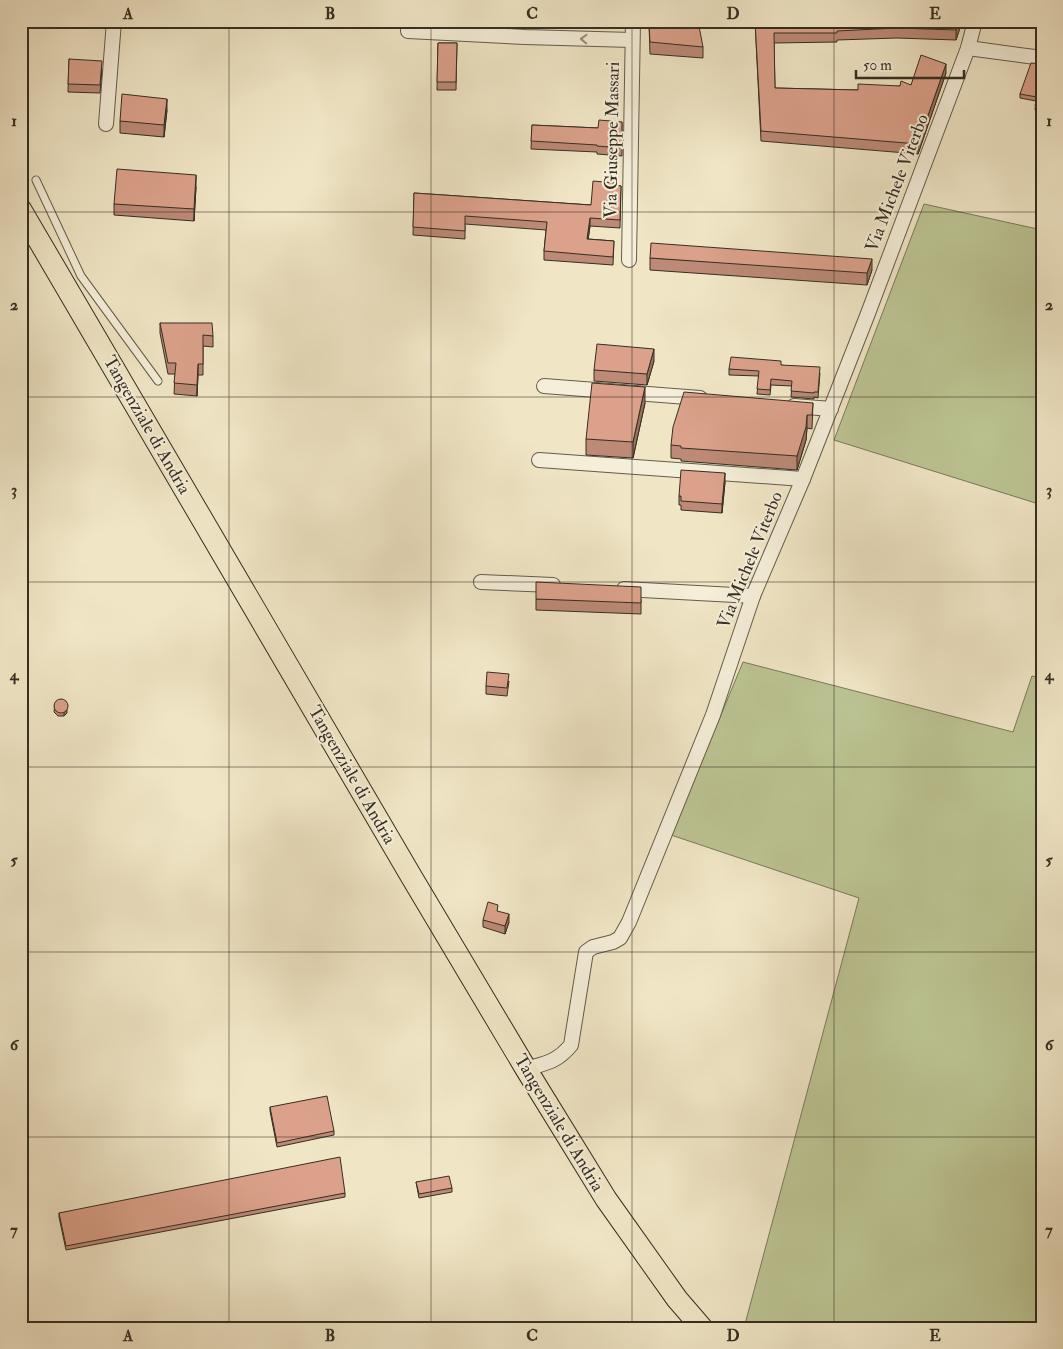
<svg xmlns="http://www.w3.org/2000/svg" width="1063" height="1349" font-family="'IM FELL Double Pica',serif">
  <style>
    .green { fill: #bcc493; stroke: #79795a }
    .lines { fill: none; stroke-linecap: round; stroke-linejoin: round }
    .service-casing { stroke: #645c4b; stroke-width: 9 }
    .minor-casing { stroke: #645c4b; stroke-width: 16 }
    .primary-casing { stroke: #362e22; stroke-width: 23 }
    .service { stroke: #f5efda; stroke-width: 7 }
    .minor { stroke: #f5efda; stroke-width: 14 }
    .primary { stroke: #f0e6c6; stroke-width: 21 }
    .wall { fill: #bc8a77; stroke: #362e22 }
    .shaded-wall { fill: #997161; stroke: #362e22 }
    .building { fill: #dba18a; stroke: #362e22 }
    .oneway { stroke: #968e7e }
    .grid { fill: none; stroke: #362e22; stroke-width: 1; stroke-opacity: 0.55 }
    .labels { text-anchor: middle; dominant-baseline: central; stroke-width: 4; stroke-linejoin: round; paint-order: stroke }
    .street-label { font-size: 18px; fill: #362e22; stroke: #f5efda }
    .neatline { fill: none; stroke: #362e22; stroke-width: 2 }
    .grid-label { font-size: 16px; text-anchor: middle; font-weight: bold; fill: #362e22 }
  </style>
  <rect width="100%" height="100%" fill="#f0e6c6"/>
  <filter id="stains"><feTurbulence type="fractalNoise" baseFrequency=".004" numOctaves="4"/><feColorMatrix values="0 0 0 0 .2 0 0 0 0 .09 0 0 0 0 .02 0 0 0 .5 -.17"/></filter>
  <radialGradient id="worn" r=".72"><stop offset=".6" stop-color="#630" stop-opacity="0"/><stop offset="1" stop-color="#630" stop-opacity=".3"/></radialGradient>
  <!-- green -->
  <g class="green">
    <path d="M924 204 1042 230V505L834 440Z"/>
    <path d="M743 662 1013 732 1032 676 1042 678V1328H744L859 898 671 835Z"/>
  </g>
  <g class="lines">
    <defs>
      <path id="service" d="M36 180 81 276 158 381"/>
      <g id="minor">
        <path d="M409 21 408 31 525 37 632 40"/>
        <path d="M968 48 1042 58"/>
        <path d="M106 124 114 21"/>
        <path d="M629 260 633 21"/>
        <path d="M544 386 700 398"/>
        <path d="M794 406 831 409"/>
        <path d="M539 460 803 479"/>
        <path d="M481 582 553 585"/>
        <path d="M624 589 753 596"/>
        <path d="M526 1069C546 1063 557 1062 571 1045L586 952 593 947 613 942 620 938 629 922 713 715 753 596 803 479 867 316 968 48 975 21"/>
      </g>
      <path id="primary" d="M21 210 411 876 526 1069 606 1199 677 1299 702 1328"/>
    </defs>
    <!-- service casing -->
    <use href="#service" class="service-casing"/>
    <!-- minor casing -->
    <use href="#minor" class="minor-casing"/>
    <!-- primary casing -->
    <use href="#primary" class="primary-casing"/>
    <!-- service -->
    <use href="#service" class="service"/>
    <!-- minor -->
    <use href="#minor" class="minor"/>
    <!-- primary -->
    <use href="#primary" class="primary"/>
  </g>
  <!-- wall -->
  <g class="wall">
    <path d="M755 21H962L956 40 897 38 837 40V42L774 43 775 88 858 90 911 85 946 73 918 154 761 141Z"/>
    <path d="M649 24 703 47V58L650 54Z"/>
    <path d="M438 43H457L456 90H437Z"/>
    <path d="M69 59 102 69 100 93 68 92Z"/>
    <path d="M1042 64V111L1035 110 1036 101 1020 98V94Z"/>
    <path d="M167 110 164 137 120 133V121Z"/>
    <path d="M622 122V156L597 154V152L531 149 532 125 598 128Z"/>
    <path d="M615 185 621 186 620 228 590 226 588 239 614 241 613 265 544 260V251L546 230 465 224V239L413 235 414 193 591 205Z"/>
    <path d="M196 187 194 221 114 215V204Z"/>
    <path d="M650 258 872 270 867 285 650 270Z"/>
    <path d="M160 323 213 336V347L203 346V375H198L197 396 174 394 175 374H168L160 333Z"/>
    <path d="M654 361 647 385 594 381V370Z"/>
    <path d="M781 365 820 373 818 398 814 397V399L791 397 792 386 771 385 770 395 757 394 759 376 729 375V369Z"/>
    <path d="M645 403 633 458 586 455V439Z"/>
    <path d="M813 403 812 429 807 428 806 440 797 470 681 461V459L671 458V445Z"/>
    <path d="M725 482 722 513 681 510V505H679V496Z"/>
    <path d="M536 599H641V614L536 610Z"/>
    <path d="M509 681 507 696 486 694V686Z"/>
    <path d="M55 703 67 713 64 716H58L54 712Z"/>
    <path d="M483 920 509 922 505 934 483 927Z"/>
    <path d="M270 1107 334 1131V1135L277 1147 270 1111Z"/>
    <path d="M416 1182 452 1188V1192L419 1198Z"/>
    <path d="M345 1193V1197L66 1250 59 1217V1213Z"/>
  </g>
  <!-- shaded-wall -->
  <g class="shaded-wall">
    <path d="M959 21H962V22L956 40V30Z"/>
    <path d="M946 64V73L918 154V144Z"/>
    <path d="M167 99V110L164 137V125Z"/>
    <path d="M196 175V187L194 221V209Z"/>
    <path d="M590 218V226L587 248V239Z"/>
    <path d="M872 259V270L867 285V273Z"/>
    <path d="M654 349V361L647 385V374Z"/>
    <path d="M198 364V375L197 396V385Z"/>
    <path d="M645 387V403L633 458V442Z"/>
    <path d="M807 415V428L806 440 797 470V456Z"/>
    <path d="M725 473V482L722 513V504Z"/>
    <path d="M67 704V713L64 716V712Z"/>
    <path d="M509 914V922L505 934V926Z"/>
  </g>
  <!-- building -->
  <g class="building">
    <path d="M659 21H698L703 47 650 42 649 24H659Z"/>
    <path d="M755 21H959L956 30 897 28 837 31V33H774L775 88 858 90V84L900 86 901 81 911 85 921 55 946 64 918 144 761 131Z"/>
    <path d="M438 43H457L456 82H437Z"/>
    <path d="M69 59 102 61 100 85 68 84Z"/>
    <path d="M1031 63 1042 64V107L1035 106 1037 97 1020 94Z"/>
    <path d="M122 94 167 99 164 125 120 121Z"/>
    <path d="M599 120 622 122V148L597 146V145L531 141 532 125 598 128Z"/>
    <path d="M117 169 196 175 194 209 114 204Z"/>
    <path d="M593 181 615 183V185L621 186 620 220 590 218 587 239 614 241 613 257 544 251 547 222 465 216V231L413 227 414 193 591 205Z"/>
    <path d="M651 243 872 259 867 273 650 258Z"/>
    <path d="M160 323H212L213 336 203 335V364H198L197 385 174 383 176 363H168Z"/>
    <path d="M597 344 654 349 647 374 594 370Z"/>
    <path d="M731 357 781 361V365L820 367 818 392H814V393L791 391 792 381 771 379 770 390 757 389 759 371 729 369Z"/>
    <path d="M592 383 645 387 633 442 586 439Z"/>
    <path d="M684 392 813 403 812 415H807L806 427 797 456 681 448V446L671 445 673 427Z"/>
    <path d="M681 470 725 473 722 504 681 501V496H679Z"/>
    <path d="M536 582 641 587V603L536 599Z"/>
    <path d="M487 672 509 674 507 688 486 686Z"/>
    <circle cx="61" cy="706" r="7"/>
    <path d="M488 902 498 905 497 911 509 914 505 926 483 920Z"/>
    <path d="M327 1096 334 1131 277 1143 270 1107Z"/>
    <path d="M340 1157 345 1193 66 1246 59 1213Z"/>
    <path d="M449 1176 452 1188 419 1194 416 1182Z"/>
  </g>
  <!-- one-way arrows -->
  <defs><path id="oneway-chevron" d="M-2-3.5L2.5 0L-2 3.5" fill="none" stroke-width="1.6" stroke-linecap="round" stroke-linejoin="round" transform="scale(1.25)"/></defs>
  <use class="oneway" href="#oneway-chevron" transform="translate(584 39) rotate(-178)"/>
  <!-- grid -->
  <path class="grid" d="M229 21V1328M431 21V1328M632 21V1328M834 21V1328M21 212H1042M21 397H1042M21 582H1042M21 767H1042M21 952H1042M21 1137H1042"/>
  <g class="labels">
    <!-- street labels -->
    <g class="street-label">
      <text transform="translate(612 140) rotate(-89)">Via Giuseppe Massari</text>
      <text transform="translate(897 183) rotate(-69)">Via Michele Viterbo</text>
      <text transform="translate(147 425) rotate(60)">Tangenziale di Andria</text>
      <text transform="translate(750 560) rotate(-68)">Via Michele Viterbo</text>
      <text transform="translate(352 775) rotate(60)">Tangenziale di Andria</text>
      <text transform="translate(559 1123) rotate(59)">Tangenziale di Andria</text>
    </g>
  </g>
  <!-- margin -->
  <rect width="1063" height="1349" fill="none" stroke="#f0e6c6" stroke-width="55"/>
  <!-- scale -->
  <path d="M856 70v8h108v-8" fill="none" stroke="#362e22" stroke-width="2.5"/>
  <text x="863" y="70" font-size="15" fill="#362e22" stroke="#f5efda" stroke-width="4" paint-order="stroke">50 m</text>
  <rect x="28" y="28" width="1008" height="1294" class="neatline"/>
  <g class="grid-label">
    <text x="128" y="19">A</text>
    <text x="330" y="19">B</text>
    <text x="532" y="19">C</text>
    <text x="733" y="19">D</text>
    <text x="935" y="19">E</text>
    <text x="14" y="126">1</text>
    <text x="1049" y="126">1</text>
    <text x="14" y="310">2</text>
    <text x="1049" y="310">2</text>
    <text x="14" y="495">3</text>
    <text x="1049" y="495">3</text>
    <text x="14" y="680">4</text>
    <text x="1049" y="680">4</text>
    <text x="14" y="865">5</text>
    <text x="1049" y="865">5</text>
    <text x="14" y="1050">6</text>
    <text x="1049" y="1050">6</text>
    <text x="14" y="1235">7</text>
    <text x="1049" y="1235">7</text>
    <text x="128" y="1341">A</text>
    <text x="330" y="1341">B</text>
    <text x="532" y="1341">C</text>
    <text x="733" y="1341">D</text>
    <text x="935" y="1341">E</text>
  </g>
  <rect width="100%" height="100%" filter="url(#stains)"/>
  <rect width="100%" height="100%" fill="url(#worn)"/>
</svg>
